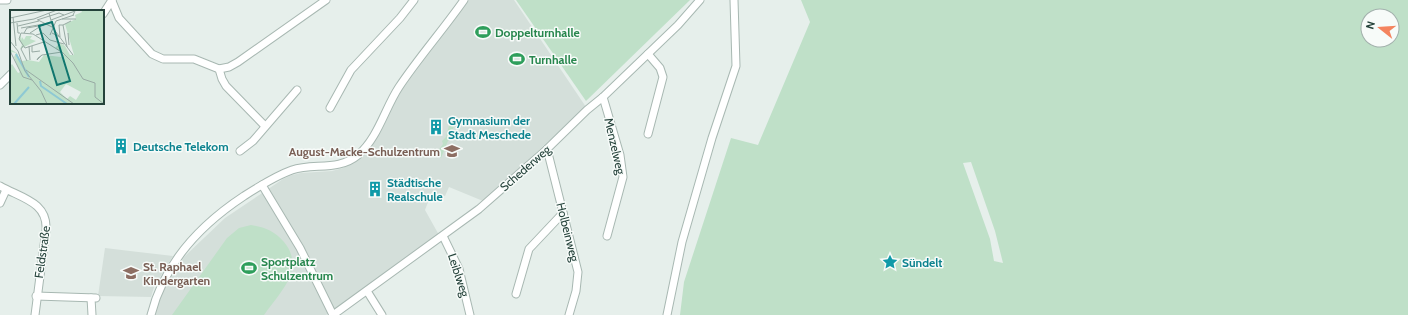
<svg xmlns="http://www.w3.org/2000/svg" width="1408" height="315" font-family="Cabin,sans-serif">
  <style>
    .built { fill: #d4dfda }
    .green { fill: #bfe0c8; fill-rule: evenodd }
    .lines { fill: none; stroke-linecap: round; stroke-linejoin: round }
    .minor-casing { stroke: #a8b8b2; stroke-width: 9 }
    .minor { stroke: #fff; stroke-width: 7 }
    .labels { text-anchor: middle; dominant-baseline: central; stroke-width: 3; stroke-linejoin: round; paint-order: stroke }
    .leisure-label { font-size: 12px; font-weight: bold; fill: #27864d; stroke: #f7fbf9; text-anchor: start }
    .culture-label { font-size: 12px; font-weight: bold; fill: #0d838f; stroke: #f7fbf9; text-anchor: start }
    .street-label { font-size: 12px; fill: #24423a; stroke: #f7fbf9 }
    .education-label { font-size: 12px; font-weight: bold; fill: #785e54; stroke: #f7fbf9; text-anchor: end }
    .inset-river { fill: none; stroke: #8ec9d4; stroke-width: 2 }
    .inset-road { fill: none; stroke: #98aaa4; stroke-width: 1 }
    .view { fill: #0f766e; fill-opacity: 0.15; stroke: #0f766e; stroke-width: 2 }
    .inset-edge { fill: none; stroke: #24423a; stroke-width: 2 }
  </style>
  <rect width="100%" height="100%" fill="#e6efeb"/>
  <!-- built -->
  <g class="built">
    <path d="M469 0H514L586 107 483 201 449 187 445 196 432 192 425 210 439 235 326 315H155L158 302 169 279 185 256 225 218 283 179 292 175 301 173 332 171 343 168 361 158 373 143 399 92Z"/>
    <path d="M105 248 130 251 173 256 154 287 151 297 98 296Z"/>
  </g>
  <!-- green -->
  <g class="green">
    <path d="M516 0H690L586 101Z"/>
    <path d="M801 0H1408V315H680L684 282 731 138 758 145 810 22ZM1368 16H1392V40H1368ZM971 162 995 231 1003 263 994 261 990 239 963 163Z"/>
    <path d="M450 122 455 124 441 158 435 155 443 144 442 141 446 137Z"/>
    <path d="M251 225C264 227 275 231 284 242 306 269 280 292 264 315H172L227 238 239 228Z"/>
  </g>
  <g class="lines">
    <defs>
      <g id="minor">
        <path d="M0 0H7"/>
        <path d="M112 1 119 18 152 54 163 59H194L219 69 222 79 226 86 265 126"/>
        <path d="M103 14 112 0"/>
        <path d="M648 54 660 68 663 77 648 134"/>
        <path d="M219 69 229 67 238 62 326 0"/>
        <path d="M0 85 11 74"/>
        <path d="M603 97 620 155 623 177 607 236"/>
        <path d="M330 108 351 70 400 18 414 0"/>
        <path d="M547 149 578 272 576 291 569 315"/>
        <path d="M240 151 253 141 297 90"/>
        <path d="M262 185 300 248 333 315"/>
        <path d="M0 186C21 198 48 202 46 230L35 315"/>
        <path d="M0 203 6 190"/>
        <path d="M443 236 459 269 470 315"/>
        <path d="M367 291 382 315"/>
        <path d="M516 294 529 249 563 213"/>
        <path d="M36 296 96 298"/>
        <path d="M91 298 92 315"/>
        <path d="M151 315C164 263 200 225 244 196 258 187 275 176 292 170 314 163 339 171 358 155 378 138 385 108 399 87 419 57 443 30 464 0"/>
        <path d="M333 315 479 209 547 149 587 110 603 97 678 25 700 0"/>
        <path d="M667 315 682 242 712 138 736 66 734 0"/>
      </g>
    </defs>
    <!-- minor casing -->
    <use href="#minor" class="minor-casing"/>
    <!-- minor -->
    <use href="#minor" class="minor"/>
  </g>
  <!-- icons -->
  <defs>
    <symbol id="stadium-bare" viewBox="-9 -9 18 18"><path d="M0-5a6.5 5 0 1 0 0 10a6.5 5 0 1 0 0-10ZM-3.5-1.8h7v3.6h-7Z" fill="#2e9e5b" stroke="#f7fbf9" stroke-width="2.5" paint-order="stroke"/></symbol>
    <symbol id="building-bare" viewBox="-9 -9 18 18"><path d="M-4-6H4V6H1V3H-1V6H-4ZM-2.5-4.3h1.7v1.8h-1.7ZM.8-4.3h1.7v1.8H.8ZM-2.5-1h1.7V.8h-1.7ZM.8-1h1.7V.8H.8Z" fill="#0f9aa8" stroke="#f7fbf9" stroke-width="2.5" paint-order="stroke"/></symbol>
    <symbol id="school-bare" viewBox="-9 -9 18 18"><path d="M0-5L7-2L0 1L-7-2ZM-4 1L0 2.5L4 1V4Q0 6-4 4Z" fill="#8d6e63" stroke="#f7fbf9" stroke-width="2.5" paint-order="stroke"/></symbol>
    <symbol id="sight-bare" viewBox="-9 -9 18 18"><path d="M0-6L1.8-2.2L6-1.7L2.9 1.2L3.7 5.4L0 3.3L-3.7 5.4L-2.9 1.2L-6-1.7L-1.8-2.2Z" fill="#0f9aa8" stroke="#f7fbf9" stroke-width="2.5" paint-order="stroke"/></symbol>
  </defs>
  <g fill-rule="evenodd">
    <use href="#stadium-bare" x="472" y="21" width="22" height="22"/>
    <use href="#stadium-bare" x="506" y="48" width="22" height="22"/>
    <use href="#building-bare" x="425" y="116" width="22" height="22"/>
    <use href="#building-bare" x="110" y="135" width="22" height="22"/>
    <use href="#school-bare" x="441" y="140" width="22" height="22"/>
    <use href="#building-bare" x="364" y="178" width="22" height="22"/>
    <use href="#sight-bare" x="879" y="251" width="22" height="22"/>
    <use href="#stadium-bare" x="238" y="257" width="22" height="22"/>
    <use href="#school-bare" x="120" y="262" width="22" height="22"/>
  </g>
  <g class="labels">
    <!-- leisure labels -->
    <g class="leisure-label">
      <text x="495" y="32">Doppelturnhalle</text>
      <text x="529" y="59">Turnhalle</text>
      <text x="261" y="261">Sportplatz<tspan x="261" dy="14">Schulzentrum</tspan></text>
    </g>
    <!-- culture labels -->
    <g class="culture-label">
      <text x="448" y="120">Gymnasium der<tspan x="448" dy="14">Stadt Meschede</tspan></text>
      <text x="133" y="146">Deutsche Telekom</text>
      <text x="387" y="182">Städtische<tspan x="387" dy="14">Realschule</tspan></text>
      <text x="902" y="262">Sündelt</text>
    </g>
    <!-- street labels -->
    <g class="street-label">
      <text transform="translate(615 146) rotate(77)">Menzelweg</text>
      <text transform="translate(525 168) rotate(-41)">Schederweg</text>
      <text transform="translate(568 232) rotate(76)">Holbeinweg</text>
      <text transform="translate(42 252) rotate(-82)">Feldstraße</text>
      <text transform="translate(459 275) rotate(72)">Leiblweg</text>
    </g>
    <!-- education labels -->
    <g class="education-label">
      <text x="440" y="151">August-Macke-Schulzentrum</text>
      <text x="143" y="266" text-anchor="start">St. Raphael<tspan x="143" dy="14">Kindergarten</tspan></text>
    </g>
  </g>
  <!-- overview -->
  <g transform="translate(10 10)">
    <rect width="94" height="94" fill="#e6efeb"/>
    <path d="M71 0H94V94H0V56L2 54 8 63 10 62 4 47 6 43 2 42 0 46V39L7 43 11 54 12 51 18 50 29 52 34 45 51 47 54 44 45 38 50 33 55 36 60 45H64L55 14 66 9 65 5 72 2ZM56 74 71 82 66 90 60 86 57 89 50 82ZM11 23V30L12 27 14 30 16 26H22L20 29 26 31 10 39 12 35 9 29Z" fill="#bfe0c8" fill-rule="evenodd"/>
    <path class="inset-river" d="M6 44 19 67M30 71 31 76 57 94M4 94 19 77"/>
    <path class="inset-road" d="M39 3 43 18 63 45M3 7 6 36M0 8 37 0M52 9H66M27 10 49 3 54 5M28 10 42 17M41 10 65 1 63 5M0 13 24 9 47 0M7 13 8 23H10M8 16 29 11M11 18 34 14M14 23 17 18 34 15M20 23 34 14M42 23 50 27 49 15H53M58 23 59 35M26 25 33 23 40 30 54 34M40 25 46 11 64 5M9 29 11 23 23 24 53 43 63 53 73 69 85 73V87L94 94M9 29 15 38 34 32M0 31 8 41 15 61 31 81 37 94M13 36 11 39 17 51M19 36 20 50M22 36V42L30 41M57 37 53 15 61 11M0 41 13 67 22 70M32 45 27 50 28 48 32 45 52 42M16 60 64 94"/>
    <path class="view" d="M42 12 60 71 47 75 29 16Z"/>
    <rect width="94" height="94" class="inset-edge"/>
  </g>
  <!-- north arrow -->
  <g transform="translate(1380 28) rotate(287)"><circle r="19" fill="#f7fbf9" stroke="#a3b1ad"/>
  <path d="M0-3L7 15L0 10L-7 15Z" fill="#f4845f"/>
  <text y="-6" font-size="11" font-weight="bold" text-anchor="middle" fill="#24423a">N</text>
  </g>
</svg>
